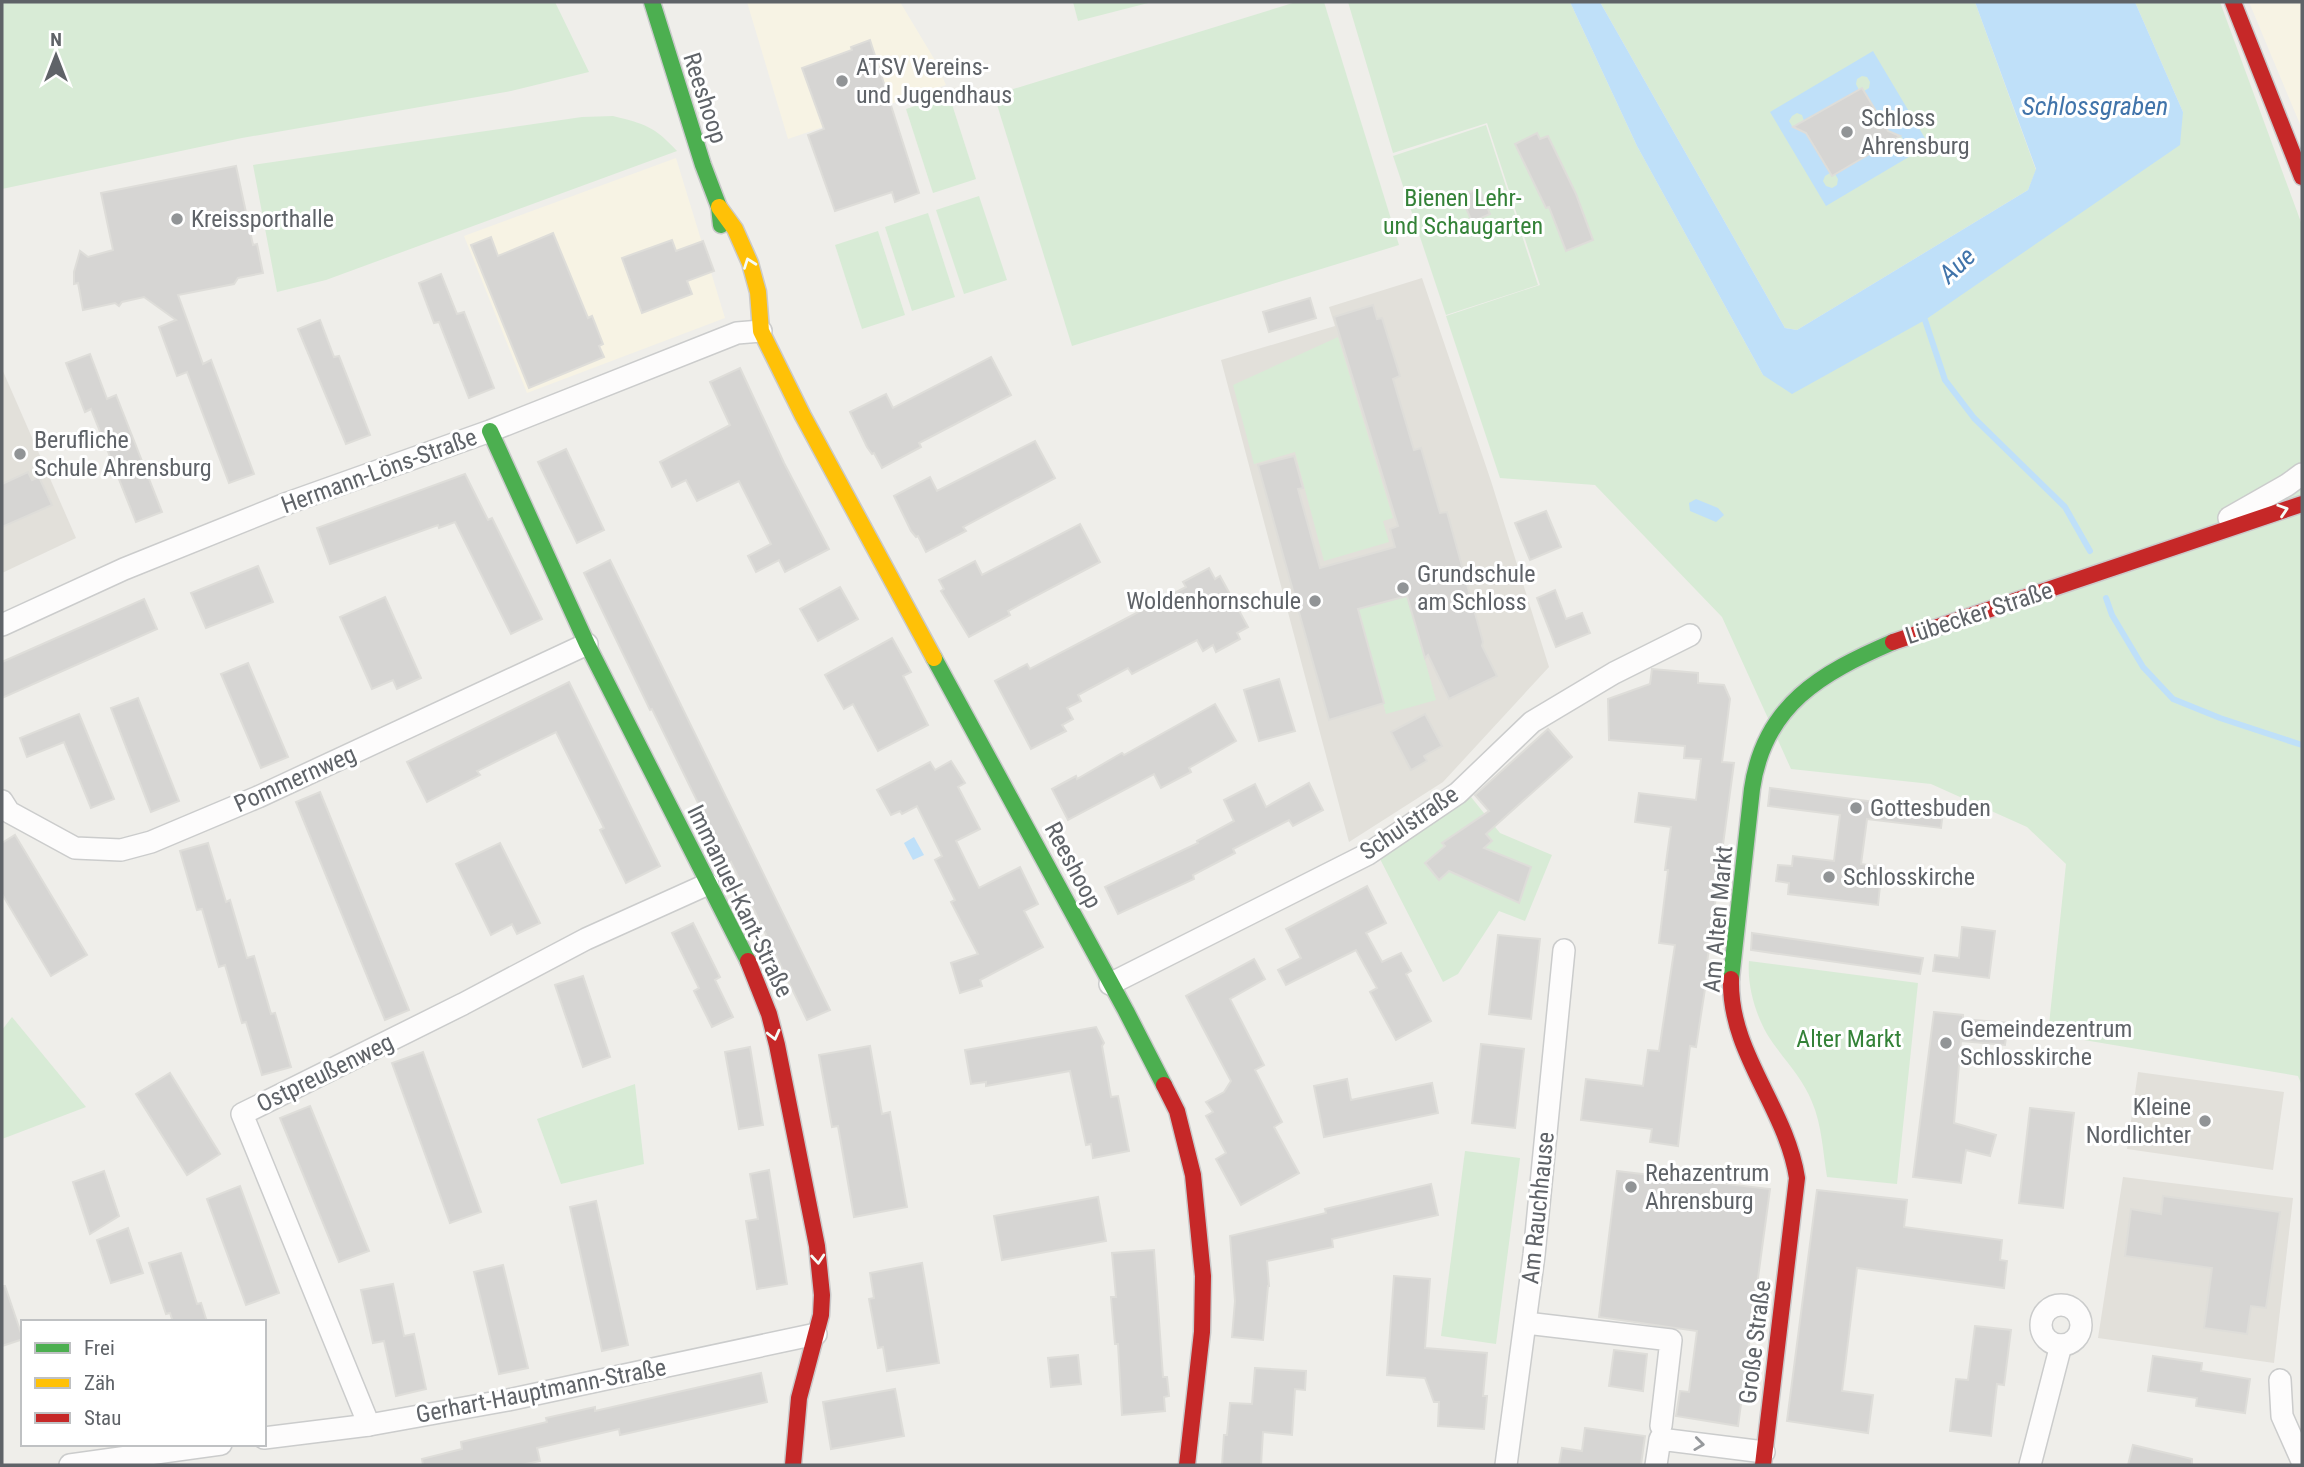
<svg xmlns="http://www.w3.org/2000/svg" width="2304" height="1467" font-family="'Roboto Condensed',sans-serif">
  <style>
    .commercial { fill: #f7f3e4 }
    .education { fill: #e2e0da }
    .green { fill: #d8ebd6 }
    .water { fill: #bfe0f9; fill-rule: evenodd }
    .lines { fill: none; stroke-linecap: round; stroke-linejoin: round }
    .stream { stroke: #bfe0f9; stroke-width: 6 }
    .building { fill: #d6d5d3; stroke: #deddd9; stroke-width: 2 }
    .street-casing { stroke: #cbcccc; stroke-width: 24 }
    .fast-casing { stroke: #cacacb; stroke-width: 19 }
    .slow-casing { stroke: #cacacb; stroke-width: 19 }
    .jam-casing { stroke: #cacacb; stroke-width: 19 }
    .street { stroke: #fdfcfc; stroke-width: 21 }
    .fast { stroke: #4caf50; stroke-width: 16 }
    .slow { stroke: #ffc107; stroke-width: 16 }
    .jam { stroke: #c62828; stroke-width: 16 }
    .oneway { stroke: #f6fbf6 }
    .oneway2 { stroke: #96999c }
    .poi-dot { fill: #919496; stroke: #fff; stroke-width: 2.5 }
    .labels { text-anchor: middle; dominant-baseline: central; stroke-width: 6; stroke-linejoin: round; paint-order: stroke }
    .poi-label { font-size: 24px; fill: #5f6368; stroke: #fff; text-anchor: start }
    .street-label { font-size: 24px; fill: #5f6368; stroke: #fff }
    .park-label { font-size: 24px; fill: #348238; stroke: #fff }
    .water-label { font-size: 26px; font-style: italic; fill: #4174aa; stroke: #fff }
  </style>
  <rect width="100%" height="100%" fill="#efeeea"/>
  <!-- commercial -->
  <g class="commercial">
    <path d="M747 2H900L936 62 946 85 788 139Z"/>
    <path d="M2249 2H2302V129Z"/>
    <path d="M676 158 725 318 527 393 464 236Z"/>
  </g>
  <!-- education -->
  <g class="education">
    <path d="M1422 278 1491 481 1549 667 1443 782 1349 842 1221 360 1335 326 1329 307Z"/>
    <path d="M2 369 76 538 2 573Z"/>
    <path d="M2138 1072 2284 1092 2273 1170 2127 1149Z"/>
    <path d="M2123 1177 2293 1198 2274 1363 2098 1338Z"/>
  </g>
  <!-- green -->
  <g class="green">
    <path d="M2 2H555L589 72 511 91 242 138 2 189Z"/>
    <path d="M1073 2H1152L1078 21Z"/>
    <path d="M1296 2H1324L1399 245 1072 346 994 95Z"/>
    <path d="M1348 2H1570L1637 146 1763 375 2183 112 2135 2H2220L2302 225V1086L2298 1076 2048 1034 2066 864 2027 827 1931 784 1791 769 1722 617 1595 485 1500 478 1446 316 1540 285 1487 123 1393 153Z"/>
    <path d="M1600 2H1975L2036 170 2028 190 1797 330 1785 328Z"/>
    <path d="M949 95 976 179 933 193 906 109Z"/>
    <path d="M613 116C645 124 654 126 677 151L326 280 277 292 253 165 582 117Z"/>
    <path d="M1486 125 1538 285 1446 315 1393 156Z"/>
    <path d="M979 196 1007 280 964 294 936 210Z"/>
    <path d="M928 213 955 297 912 311 885 227Z"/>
    <path d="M878 231 905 315 862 329 835 245Z"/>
    <path d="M1338 337 1393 518 1383 521 1389 542 1324 561 1295 452 1254 464 1233 385Z"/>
    <path d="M1407 596 1436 700 1386 714 1358 609Z"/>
    <path d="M1471 797 1500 833 1552 855 1525 921 1499 911 1458 974 1443 982 1379 857Z"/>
    <path d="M1749 961 1918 983 1897 1184 1827 1177C1823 1153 1822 1125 1812 1102 1802 1076 1781 1057 1767 1034 1755 1013 1747 985 1749 961Z"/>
    <path d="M12 1017 86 1107 2 1139V1030Z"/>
    <path d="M635 1084 644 1164 561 1184 537 1119Z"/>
    <path d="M1465 1151 1520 1158 1496 1344 1441 1336Z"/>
  </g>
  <!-- water -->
  <g class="water">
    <path d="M1570 2H1600L1785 328 1797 330 2028 190 2036 169 1975 2H2135L2183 112 2180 145 1925 320 1792 394 1763 375 1637 146Z"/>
    <path d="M1873 51 1929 145 1826 206 1770 112ZM1862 76 1867 77 1870 82 1869 88 1864 91 1892 137 1897 135 1902 137 1904 143 1902 148 1897 150 1892 148 1890 143 1835 174 1838 179 1837 185 1832 188 1826 186 1823 181 1825 176 1830 173 1802 126 1797 129 1792 126 1789 121 1792 116 1797 113 1802 115 1804 121 1859 90 1856 84 1857 79Z"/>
    <path d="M1696 499 1718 508 1724 515 1716 522 1690 511 1689 503Z"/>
    <path d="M914 837 924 855 913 860 904 843Z"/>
  </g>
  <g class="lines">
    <!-- stream -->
    <g class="stream">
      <path d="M1925 320 1945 380 1974 418 2065 507 2090 551"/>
      <path d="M2106 598 2112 615 2143 667 2173 699 2220 718 2302 745"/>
    </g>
  </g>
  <!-- building -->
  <g class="building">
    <path d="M870 40 919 193 895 202 892 192 835 211 808 135 824 129 802 68 852 50 851 47Z"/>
    <path d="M1862 88 1888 131 1900 136 1832 176 1806 133 1793 127Z"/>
    <path d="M1537 133 1540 139 1548 136 1576 194 1593 240 1566 251 1549 207 1546 208 1515 144Z"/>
    <path d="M236 166 253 245 257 244 263 273 238 278 234 284 178 295 203 364 211 360 254 474 229 483 187 372 177 376 159 327 176 320 144 297 122 302 119 306 115 303 83 310 78 283 74 284V272L80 251 88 257 113 250 101 193Z"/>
    <path d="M1479 188 1490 214 1472 222 1461 196Z"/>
    <path d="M553 233 588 318 592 316 603 344 599 346 604 357 529 388 471 245 491 237 498 256Z"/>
    <path d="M672 240 676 251 703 241 714 271 687 281 692 294 642 313 622 258Z"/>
    <path d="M441 274 457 314 464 312 494 388 469 398 439 322 434 323 419 283Z"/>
    <path d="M1310 298 1316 318 1269 332 1263 312Z"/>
    <path d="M1373 305 1377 319 1382 318 1400 376 1393 379 1414 450 1421 448 1440 513 1447 512 1483 642 1482 646 1497 676 1449 699 1428 655 1425 658 1407 596 1358 609 1384 703 1329 720 1258 465 1294 456 1303 488 1298 489 1320 568 1395 547 1390 529 1398 526 1334 317Z"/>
    <path d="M320 320 334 357 339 356 370 435 346 444 298 329Z"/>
    <path d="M90 354 107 399 116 395 162 512 136 522 91 409 85 412 66 363Z"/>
    <path d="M991 357 1011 395 919 443 921 447 882 468 874 453 872 454 867 447 850 412 886 394 893 408Z"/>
    <path d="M740 368 784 463 829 549 785 572 779 560 756 572 748 556 771 544 739 481 697 501 686 480 672 487 660 462 730 425 710 382Z"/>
    <path d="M1035 441 1055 478 963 527 966 531 926 552 918 536 916 537 911 531 894 496 930 477 937 491Z"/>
    <path d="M566 449 604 530 577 543 538 462Z"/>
    <path d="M28 472 32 480 39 477 52 505 2 527V484Z"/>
    <path d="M465 474 488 520 492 518 542 619 511 634 455 522 439 528 438 525 330 564 317 528Z"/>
    <path d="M1546 511 1561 547 1530 560 1515 523Z"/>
    <path d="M1080 524 1100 562 1008 611 1010 615 969 637 941 591 944 589 939 580 975 561 982 575Z"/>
    <path d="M610 560 830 1010 807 1020 731 862 728 864 652 709 650 710 584 573Z"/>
    <path d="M258 566 273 602 206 628 191 593Z"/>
    <path d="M1209 568 1215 579 1220 576 1248 627 1237 633 1240 639 1216 652 1213 645 1203 651 1197 640 1132 674 1128 668 1078 695 1081 701 1067 708 1073 719 1062 725 1066 731 1031 749 995 681 1027 664 1030 669 1186 587 1183 582Z"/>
    <path d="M840 587 858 619 818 641 800 609Z"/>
    <path d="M1555 590 1566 619 1582 613 1590 633 1556 647 1537 598Z"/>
    <path d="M385 597 421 678 397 689 393 680 372 689 340 617Z"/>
    <path d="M144 599 157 629 2 698V662Z"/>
    <path d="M892 638 911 672 903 676 928 725 878 751 853 704 844 709 825 675Z"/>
    <path d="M248 663 288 757 261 768 221 674Z"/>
    <path d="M1652 669 1698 673V683L1724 685 1730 699 1722 762 1734 763 1707 963H1709L1696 1047 1690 1046 1678 1146 1650 1142 1652 1129 1581 1120 1586 1079 1643 1086 1648 1050 1659 1051 1675 945 1659 943 1668 870H1665L1671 827 1635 822 1639 793 1696 800 1701 759 1684 758 1685 746 1609 740 1608 699 1650 684Z"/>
    <path d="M1279 679 1295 731 1259 741 1244 690Z"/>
    <path d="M569 682 660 866 626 883 600 830 604 828 556 732 477 771 480 775 427 802 407 762Z"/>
    <path d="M138 698 179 801 151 812 111 708Z"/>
    <path d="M1215 704 1236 741 1189 768 1191 772 1161 788 1154 774 1068 820 1052 789 1076 776 1077 779 1122 753 1124 755Z"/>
    <path d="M79 714 114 799 91 808 64 742 27 757 20 738Z"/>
    <path d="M1425 714 1442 746 1424 756 1427 761 1411 770 1391 732Z"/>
    <path d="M1548 729 1572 757 1486 834 1492 841 1484 848 1531 867 1519 903 1449 871 1439 880 1425 863 1445 846 1442 843 1489 811 1475 795Z"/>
    <path d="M951 761 965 783 958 787 980 829 956 841 979 888 1020 867 1038 904 1024 911 1043 947 980 980 982 986 960 993 951 963 978 954 951 902 955 900 935 860 942 856 917 806 902 814 900 811 891 815 877 790 930 762 935 770Z"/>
    <path d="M1309 783 1323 810 1293 826 1289 820 1233 849 1235 853 1193 875 1194 879 1118 914 1105 887 1198 843 1197 841 1234 821 1224 800 1255 784 1266 807Z"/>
    <path d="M1770 788 1943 811 1941 828 1867 819 1861 864 1882 867 1878 905 1788 894 1789 883 1776 881 1778 865 1792 866 1793 856 1834 861 1840 815 1768 806Z"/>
    <path d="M320 792 409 1010 385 1020 296 802Z"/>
    <path d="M15 835 87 955 51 976 2 894V843Z"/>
    <path d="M208 843 226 902 230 900 247 958 254 956 271 1014 275 1013 291 1067 262 1075 246 1022 242 1023 225 965 219 967 202 909 197 910 180 851Z"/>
    <path d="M500 843 540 923 517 934 512 924 491 935 456 864Z"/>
    <path d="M1367 886 1386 923 1366 933 1382 962 1401 953 1411 971 1406 974 1431 1021 1396 1040 1370 992 1377 988 1356 950 1286 985 1278 970 1301 958 1286 929Z"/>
    <path d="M693 923 720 977 715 980 733 1017 712 1027 694 991 699 988 672 933Z"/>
    <path d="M1962 927 1995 931 1989 978 1933 971 1935 955 1959 958Z"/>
    <path d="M1752 933 1923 958 1920 974 1751 950Z"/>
    <path d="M1498 935 1540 939 1531 1019 1489 1014Z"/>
    <path d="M1254 959 1265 979 1230 999 1264 1065 1255 1070 1282 1122 1274 1127 1299 1173 1241 1205 1216 1159 1226 1153 1206 1116 1213 1112 1206 1102 1224 1092 1231 1081 1186 996Z"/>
    <path d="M583 976 610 1057 583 1067 555 985Z"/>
    <path d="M1934 1012 1963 1015V1019L2008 1023 2005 1045 1961 1041 1954 1123 1996 1135 1990 1156 1966 1150 1961 1183 1913 1177Z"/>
    <path d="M1096 1027 1104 1043 1102 1046 1111 1097 1118 1096 1129 1151 1093 1158 1091 1144 1086 1145 1070 1071 986 1086V1082L971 1084 965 1050Z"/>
    <path d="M1481 1044 1524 1049 1515 1128 1472 1123Z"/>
    <path d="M870 1046 882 1114 890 1112 907 1207 854 1217 838 1126 832 1127 819 1055Z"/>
    <path d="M750 1047 763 1125 739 1129 725 1052Z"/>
    <path d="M423 1052 481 1212 450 1223 392 1063Z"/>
    <path d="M170 1073 220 1154 187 1175 136 1094Z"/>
    <path d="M1347 1079 1351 1100 1432 1083 1438 1113 1324 1137 1314 1086Z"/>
    <path d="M310 1106 369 1251 339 1262 280 1118Z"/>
    <path d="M2030 1108 2074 1113 2063 1208 2019 1203Z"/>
    <path d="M769 1170 787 1284 757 1289 746 1221 758 1219 750 1174Z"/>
    <path d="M104 1171 119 1216 90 1234 73 1182Z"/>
    <path d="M1617 1171 1770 1189 1738 1426 1676 1416 1680 1391 1689 1392 1697 1331 1599 1317Z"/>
    <path d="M1431 1184 1438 1215 1332 1239 1333 1247 1267 1261 1269 1286H1268L1263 1340 1232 1337 1235 1301 1230 1236 1326 1213 1325 1209Z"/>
    <path d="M240 1186 279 1293 246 1305 207 1199Z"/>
    <path d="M1817 1190 1907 1200 1904 1227 2002 1240 2000 1260 2007 1261 2004 1288 1857 1268 1842 1391 1873 1395 1868 1433 1787 1421Z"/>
    <path d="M2163 1196 2280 1212 2266 1308 2251 1306 2247 1334 2204 1328 2212 1268 2125 1256 2131 1209 2161 1214Z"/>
    <path d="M1098 1197 1106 1241 1002 1260 994 1216Z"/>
    <path d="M596 1201 628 1345 602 1351 570 1207Z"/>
    <path d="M128 1228 143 1273 111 1283 97 1240Z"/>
    <path d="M1154 1250 1163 1377H1167L1169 1396 1164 1397 1165 1411 1122 1415 1118 1344H1115L1111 1297H1116L1112 1253Z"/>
    <path d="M181 1253 197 1304 201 1303 207 1322H173L170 1313 166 1314 149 1263Z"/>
    <path d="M922 1263 939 1363 887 1371 883 1347 878 1348 869 1299 874 1298 870 1273Z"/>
    <path d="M503 1265 528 1368 499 1374 474 1272Z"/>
    <path d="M1394 1276 1430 1279 1425 1348 1487 1353 1483 1396H1487L1484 1429 1438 1426 1439 1402H1434L1425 1378 1387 1375Z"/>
    <path d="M393 1284 404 1336 414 1334 426 1389 396 1396 384 1341 373 1343 361 1290Z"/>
    <path d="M2 1286H5L23 1339 2 1346Z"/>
    <path d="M1975 1326 2011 1330 2004 1385 1997 1384 1991 1436 1950 1431 1956 1379 1968 1380Z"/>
    <path d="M1614 1350 1647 1354 1643 1391 1609 1386Z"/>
    <path d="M1078 1355 1081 1384 1051 1387 1048 1358Z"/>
    <path d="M2153 1356 2202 1363 2201 1371 2250 1379 2245 1413 2196 1406 2197 1398 2148 1391Z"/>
    <path d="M1255 1368 1306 1371 1305 1390 1295 1389 1292 1435 1263 1432 1261 1465H1222L1224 1435H1227L1230 1403 1252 1404Z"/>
    <path d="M761 1373 767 1402 620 1435 619 1429 537 1448 540 1461 521 1465H423L422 1459 462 1449 461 1442 547 1422 546 1418 595 1407V1411Z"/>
    <path d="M895 1389 904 1436 831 1449 823 1402Z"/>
    <path d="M1585 1428 1645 1436 1641 1465H1559L1562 1448 1582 1451Z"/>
    <path d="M2133 1445 2192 1459V1465H2128Z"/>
  </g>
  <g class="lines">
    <defs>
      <g id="street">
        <path d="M2229 518 2287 485 2302 474"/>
        <path d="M2 625 124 569 288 503 490 431 737 333 761 331"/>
        <path d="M2 801 9 812 75 848 121 850 151 842 258 797 587 644"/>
        <path d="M1110 984 1368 854 1458 793 1532 722 1614 673 1690 635"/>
        <circle cx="2061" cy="1325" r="20"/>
        <path d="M1526 1323 1671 1340 1661 1426"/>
        <path d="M2280 1380 2282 1416 2302 1461"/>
        <path d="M369 1425 242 1114 463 1004 586 939 708 884"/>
        <path d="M264 1438 369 1425 508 1400 816 1334"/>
        <path d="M70 1465 221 1444"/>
        <path d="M1506 1465 1534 1255 1564 950"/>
        <path d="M1656 1465 1660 1439 1764 1452"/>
        <path d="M2030 1465 2061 1345"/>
      </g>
      <g id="fast">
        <path d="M652 2 703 165 719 207 721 225"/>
        <path d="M490 431 587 644 748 961"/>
        <path d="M934 658 1126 1011 1164 1085"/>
        <path d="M1731 979 1752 789C1764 705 1821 673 1893 642"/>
      </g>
      <path id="slow" d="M719 207 735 229 750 263 758 292 761 331 803 416 934 658"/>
      <g id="jam">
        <path d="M2233 2 2302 177"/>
        <path d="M1893 642 2302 504"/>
        <path d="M748 961 769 1014 777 1045 817 1246 822 1295 821 1315 799 1398 793 1465"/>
        <path d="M1731 979C1729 1053 1786 1107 1797 1178L1763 1465"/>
        <path d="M1164 1085 1177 1111 1193 1175 1203 1276 1202 1332 1187 1465"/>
      </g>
    </defs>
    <!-- street casing -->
    <use href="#street" class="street-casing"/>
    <!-- fast casing -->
    <use href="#fast" class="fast-casing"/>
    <!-- slow casing -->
    <use href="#slow" class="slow-casing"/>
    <!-- jam casing -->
    <use href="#jam" class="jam-casing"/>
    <!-- street -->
    <use href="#street" class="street"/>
    <!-- fast -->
    <use href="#fast" class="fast"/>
    <!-- slow -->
    <use href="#slow" class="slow"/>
    <!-- jam -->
    <use href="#jam" class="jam"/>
  </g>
  <!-- one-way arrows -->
  <defs><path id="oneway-chevron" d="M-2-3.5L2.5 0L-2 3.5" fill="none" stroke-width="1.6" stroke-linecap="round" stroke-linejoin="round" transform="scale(1.75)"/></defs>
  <g class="oneway">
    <use href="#oneway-chevron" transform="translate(749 263) rotate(-110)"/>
    <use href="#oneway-chevron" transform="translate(2283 510) rotate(-18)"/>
    <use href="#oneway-chevron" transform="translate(774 1035) rotate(76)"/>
    <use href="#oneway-chevron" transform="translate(818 1259) rotate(85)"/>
  </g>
  <use class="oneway2" href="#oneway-chevron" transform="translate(1699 1444) rotate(7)"/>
  <!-- markers -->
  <g class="poi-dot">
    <circle cx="842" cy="81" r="7"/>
    <circle cx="1847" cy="132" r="7"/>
    <circle cx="177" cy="219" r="7"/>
    <circle cx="20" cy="454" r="7"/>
    <circle cx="1403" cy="588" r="7"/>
    <circle cx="1315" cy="601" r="7"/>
    <circle cx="1856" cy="808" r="7"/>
    <circle cx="1829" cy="877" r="7"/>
    <circle cx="1946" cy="1043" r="7"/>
    <circle cx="2205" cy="1121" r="7"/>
    <circle cx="1631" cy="1187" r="7"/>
  </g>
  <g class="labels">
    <!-- poi labels -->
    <g class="poi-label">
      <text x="856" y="67">ATSV Vereins-<tspan x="856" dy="28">und Jugendhaus</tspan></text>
      <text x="1861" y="118">Schloss<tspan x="1861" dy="28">Ahrensburg</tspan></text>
      <text x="191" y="219">Kreissporthalle</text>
      <text x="34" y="440">Berufliche<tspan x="34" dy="28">Schule Ahrensburg</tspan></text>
      <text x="1417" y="574">Grundschule<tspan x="1417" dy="28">am Schloss</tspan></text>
      <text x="1301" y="601" text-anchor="end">Woldenhornschule</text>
      <text x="1870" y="808">Gottesbuden</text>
      <text x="1843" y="877">Schlosskirche</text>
      <text x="1960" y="1029">Gemeindezentrum<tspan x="1960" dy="28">Schlosskirche</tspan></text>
      <text x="2191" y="1107" text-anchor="end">Kleine<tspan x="2191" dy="28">Nordlichter</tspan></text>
      <text x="1645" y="1173">Rehazentrum<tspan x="1645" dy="28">Ahrensburg</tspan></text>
    </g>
    <!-- street labels -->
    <g class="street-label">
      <text transform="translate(705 98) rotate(72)">Reeshoop</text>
      <text transform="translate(379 471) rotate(-20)">Hermann-Löns-Straße</text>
      <text transform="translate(1979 613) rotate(-18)">Lübecker Straße</text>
      <text transform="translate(295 779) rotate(-24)">Pommernweg</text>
      <text transform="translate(1409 823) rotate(-34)">Schulstraße</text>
      <text transform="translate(1073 865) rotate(62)">Reeshoop</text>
      <text transform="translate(740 901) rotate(64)">Immanuel-Kant-Straße</text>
      <text transform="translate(1718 919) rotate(-85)">Am Alten Markt</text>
      <text transform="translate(325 1073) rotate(-26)">Ostpreußenweg</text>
      <text transform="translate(1538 1208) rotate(-84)">Am Rauchhause</text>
      <text transform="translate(1755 1342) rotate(-83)">Große Straße</text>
      <text transform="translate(541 1391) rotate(-11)">Gerhart-Hauptmann-Straße</text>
    </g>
    <!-- park labels -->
    <g class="park-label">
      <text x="1463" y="198">Bienen Lehr-<tspan x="1463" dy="28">und Schaugarten</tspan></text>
      <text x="1849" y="1039">Alter Markt</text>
    </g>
    <!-- water labels -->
    <g class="water-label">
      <text x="2095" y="106">Schlossgraben</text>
      <text transform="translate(1957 265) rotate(-43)">Aue</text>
    </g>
  </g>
  <!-- border -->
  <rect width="2304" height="1467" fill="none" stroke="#5f6368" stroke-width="7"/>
  <!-- legend -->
  <rect x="21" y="1320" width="245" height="126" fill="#ffffff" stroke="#bfc1c3" stroke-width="2"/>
  <rect x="35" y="1343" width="35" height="10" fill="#4caf50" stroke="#bfc1c3" stroke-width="2"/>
  <text x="84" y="1355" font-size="21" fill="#5f6368">Frei</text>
  <rect x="35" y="1378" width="35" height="10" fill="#ffc107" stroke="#bfc1c3" stroke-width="2"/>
  <text x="84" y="1390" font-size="21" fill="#5f6368">Zäh</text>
  <rect x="35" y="1413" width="35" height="10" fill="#c62828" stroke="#bfc1c3" stroke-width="2"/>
  <text x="84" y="1425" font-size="21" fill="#5f6368">Stau</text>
  <!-- north arrow -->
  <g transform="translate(56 56)" stroke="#ffffff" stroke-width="5" paint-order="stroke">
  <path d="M0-5L12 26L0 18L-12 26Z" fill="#5f6368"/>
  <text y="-10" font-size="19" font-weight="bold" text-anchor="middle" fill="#5f6368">N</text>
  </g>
</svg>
